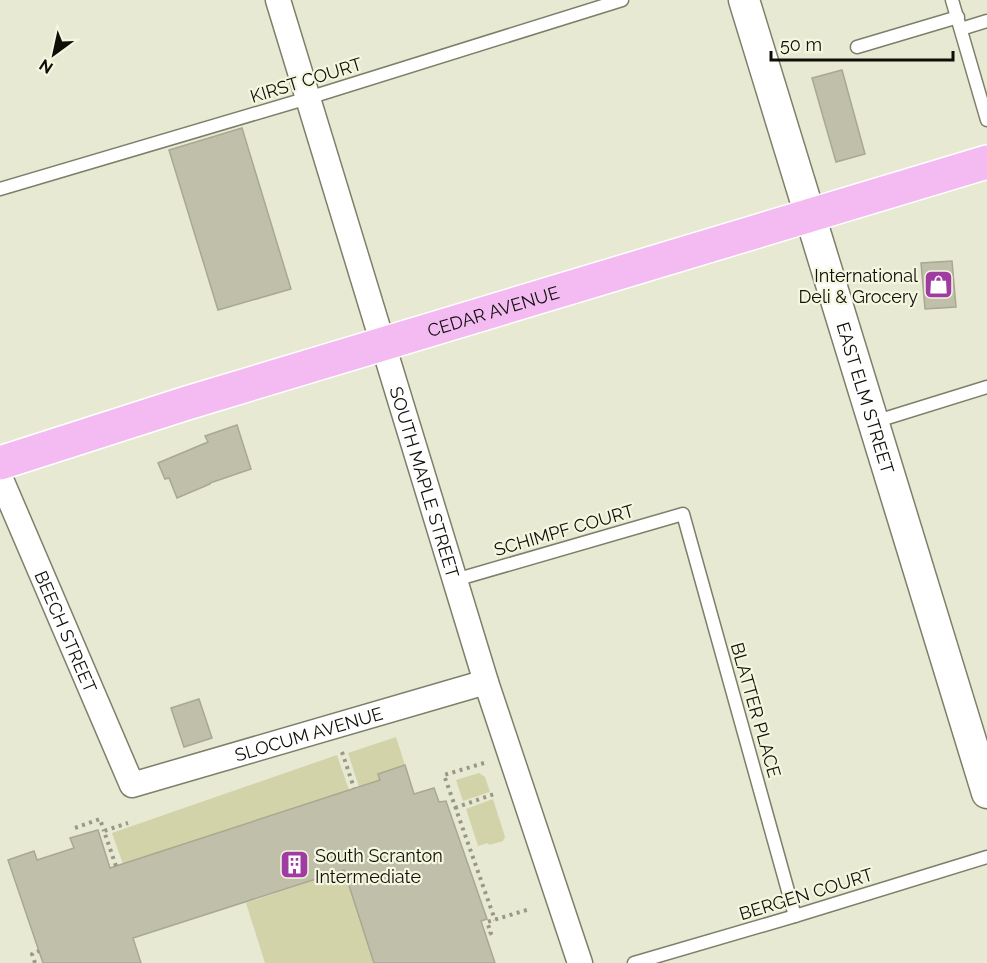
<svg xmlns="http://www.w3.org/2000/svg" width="987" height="963" font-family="Raleway,sans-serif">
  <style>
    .green { fill: #d2d3a8 }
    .building { fill: #bfbfaa; stroke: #a8a893; stroke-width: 1.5 }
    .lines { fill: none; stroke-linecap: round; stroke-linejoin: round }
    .service-casing { stroke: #7e7f6a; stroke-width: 15 }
    .minor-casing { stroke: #7e7f6a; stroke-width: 27 }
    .tertiary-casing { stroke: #7e7f6a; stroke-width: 33 }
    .primary-casing { stroke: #fff; stroke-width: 36 }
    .path { stroke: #989887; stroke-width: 4; stroke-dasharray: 3 4.5; stroke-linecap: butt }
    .service { stroke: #fff; stroke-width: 12 }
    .minor { stroke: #fff; stroke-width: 24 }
    .tertiary { stroke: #fff; stroke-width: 30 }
    .primary { stroke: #f3bbf2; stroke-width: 33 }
    .labels { text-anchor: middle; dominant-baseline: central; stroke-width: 4.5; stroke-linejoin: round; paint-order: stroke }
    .street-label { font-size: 18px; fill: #0f0f08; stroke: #f5f6df }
    .poi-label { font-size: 18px; fill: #0f0f08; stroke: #f5f6df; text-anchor: end }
  </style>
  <rect width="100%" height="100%" fill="#e8e9d2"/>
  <!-- green -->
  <g class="green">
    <path d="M396 737 405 765 378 774 380 780 359 787 348 753Z"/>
    <path d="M337 755 349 790 123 864 112 833Z"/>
    <path d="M479 773 485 777 490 792 463 801 456 780Z"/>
    <path d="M493 799 505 837 503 841 489 845 488 843 478 846 466 809Z"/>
    <path d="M344 870 374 963H265L246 903Z"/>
  </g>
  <!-- building -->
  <g class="building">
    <path d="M842 70 865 154 836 162 812 78Z"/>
    <path d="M242 128 291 289 218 310 169 150Z"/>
    <path d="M952 261 956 307 925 309 921 263Z"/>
    <path d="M237 425 251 469 210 483V484L177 498 169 478 165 479 158 463 208 442 205 436Z"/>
    <path d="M199 699 212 738 184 747 171 708Z"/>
    <path d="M405 765 414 794 434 788 439 802 446 801 487 919 481 921 495 963H374L344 870 133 938 141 963H43L8 860 34 851 37 860 74 848 70 838 98 830 110 868 380 780 378 774Z"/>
  </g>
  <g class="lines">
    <defs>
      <g id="service">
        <path d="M952 0 987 120"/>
        <path d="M961 29 987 21"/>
        <path d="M857 47 958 17"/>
        <path d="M0 189 308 98 622 0"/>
        <path d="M874 422 987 387"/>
        <path d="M455 580 683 514 795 916"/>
        <path d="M634 963 795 916 987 857"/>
      </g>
      <g id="minor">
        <path id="s1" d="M278 0 486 682 580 963"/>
        <path id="s2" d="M0 477 132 785 486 682"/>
      </g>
      <g id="tertiary">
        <path id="s3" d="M744 0 987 793"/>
      </g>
      <g id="primary">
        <path id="s4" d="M0 463 187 403 987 162"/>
      </g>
    </defs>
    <!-- service casing -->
    <use href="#service" class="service-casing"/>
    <!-- minor casing -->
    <use href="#minor" class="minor-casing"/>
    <!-- tertiary casing -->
    <use href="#tertiary" class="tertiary-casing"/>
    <!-- primary casing -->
    <use href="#primary" class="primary-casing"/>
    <!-- path -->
    <g class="path">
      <path d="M342 752 354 788"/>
      <path d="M484 763 444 775 495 920"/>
      <path d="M455 808 494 794"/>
      <path d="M75 828 100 819 104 831"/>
      <path d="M116 866 104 831 128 823"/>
      <path d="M489 934 491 933 487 922 530 909"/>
      <path d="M35 963 32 954 39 951"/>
    </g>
    <!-- service -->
    <use href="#service" class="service"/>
    <!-- minor -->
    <use href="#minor" class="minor"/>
    <!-- tertiary -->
    <use href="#tertiary" class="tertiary"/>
    <!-- primary -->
    <use href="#primary" class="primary"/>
  </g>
  <!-- icons -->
  <defs>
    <symbol id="shop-square" viewBox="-11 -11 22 22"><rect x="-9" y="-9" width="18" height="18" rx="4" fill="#a03ca1" stroke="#f5f6df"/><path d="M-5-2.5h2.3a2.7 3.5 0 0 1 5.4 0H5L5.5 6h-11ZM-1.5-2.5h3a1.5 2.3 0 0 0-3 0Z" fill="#fff"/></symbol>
    <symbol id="building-square" viewBox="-11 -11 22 22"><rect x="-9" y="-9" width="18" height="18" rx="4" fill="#a03ca1" stroke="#f5f6df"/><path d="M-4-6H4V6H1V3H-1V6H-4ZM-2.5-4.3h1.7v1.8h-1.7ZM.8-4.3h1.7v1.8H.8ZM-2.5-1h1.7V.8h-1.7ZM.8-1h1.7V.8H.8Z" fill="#fff"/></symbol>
  </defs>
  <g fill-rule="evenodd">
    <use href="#shop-square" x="922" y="268" width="33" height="33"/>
    <use href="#building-square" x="278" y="848" width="33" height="33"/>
  </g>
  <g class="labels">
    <!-- street labels -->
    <g class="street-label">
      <text transform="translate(306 80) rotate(-17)">KIRST COURT</text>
      <text stroke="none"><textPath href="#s4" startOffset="516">CEDAR AVENUE</textPath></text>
      <text stroke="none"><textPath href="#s3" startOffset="416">EAST ELM STREET</textPath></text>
      <text stroke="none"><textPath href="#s1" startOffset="504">SOUTH MAPLE STREET</textPath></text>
      <text transform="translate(564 530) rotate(-16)">SCHIMPF COURT</text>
      <text stroke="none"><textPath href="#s2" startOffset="168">BEECH STREET</textPath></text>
      <text transform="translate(756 710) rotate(74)">BLATTER PLACE</text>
      <text stroke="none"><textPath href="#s2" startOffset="519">SLOCUM AVENUE</textPath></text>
      <text transform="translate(806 894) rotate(-17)">BERGEN COURT</text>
    </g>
    <!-- poi labels -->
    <g class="poi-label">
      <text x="918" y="275">International<tspan x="918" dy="21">Deli &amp; Grocery</tspan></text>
      <text x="315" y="855" text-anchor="start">South Scranton<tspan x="315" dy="21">Intermediate</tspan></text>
    </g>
  </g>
  <!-- north arrow -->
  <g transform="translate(54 54) rotate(213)" stroke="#f5f6df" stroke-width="4.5" paint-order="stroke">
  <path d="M0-4.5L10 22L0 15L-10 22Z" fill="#0f0f08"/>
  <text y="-9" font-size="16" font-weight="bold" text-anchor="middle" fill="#0f0f08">N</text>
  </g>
  <!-- scale -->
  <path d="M771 51v9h182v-9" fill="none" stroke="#0f0f08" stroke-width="3"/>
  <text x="780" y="51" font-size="18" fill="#0f0f08" stroke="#f5f6df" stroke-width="4.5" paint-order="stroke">50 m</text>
</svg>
